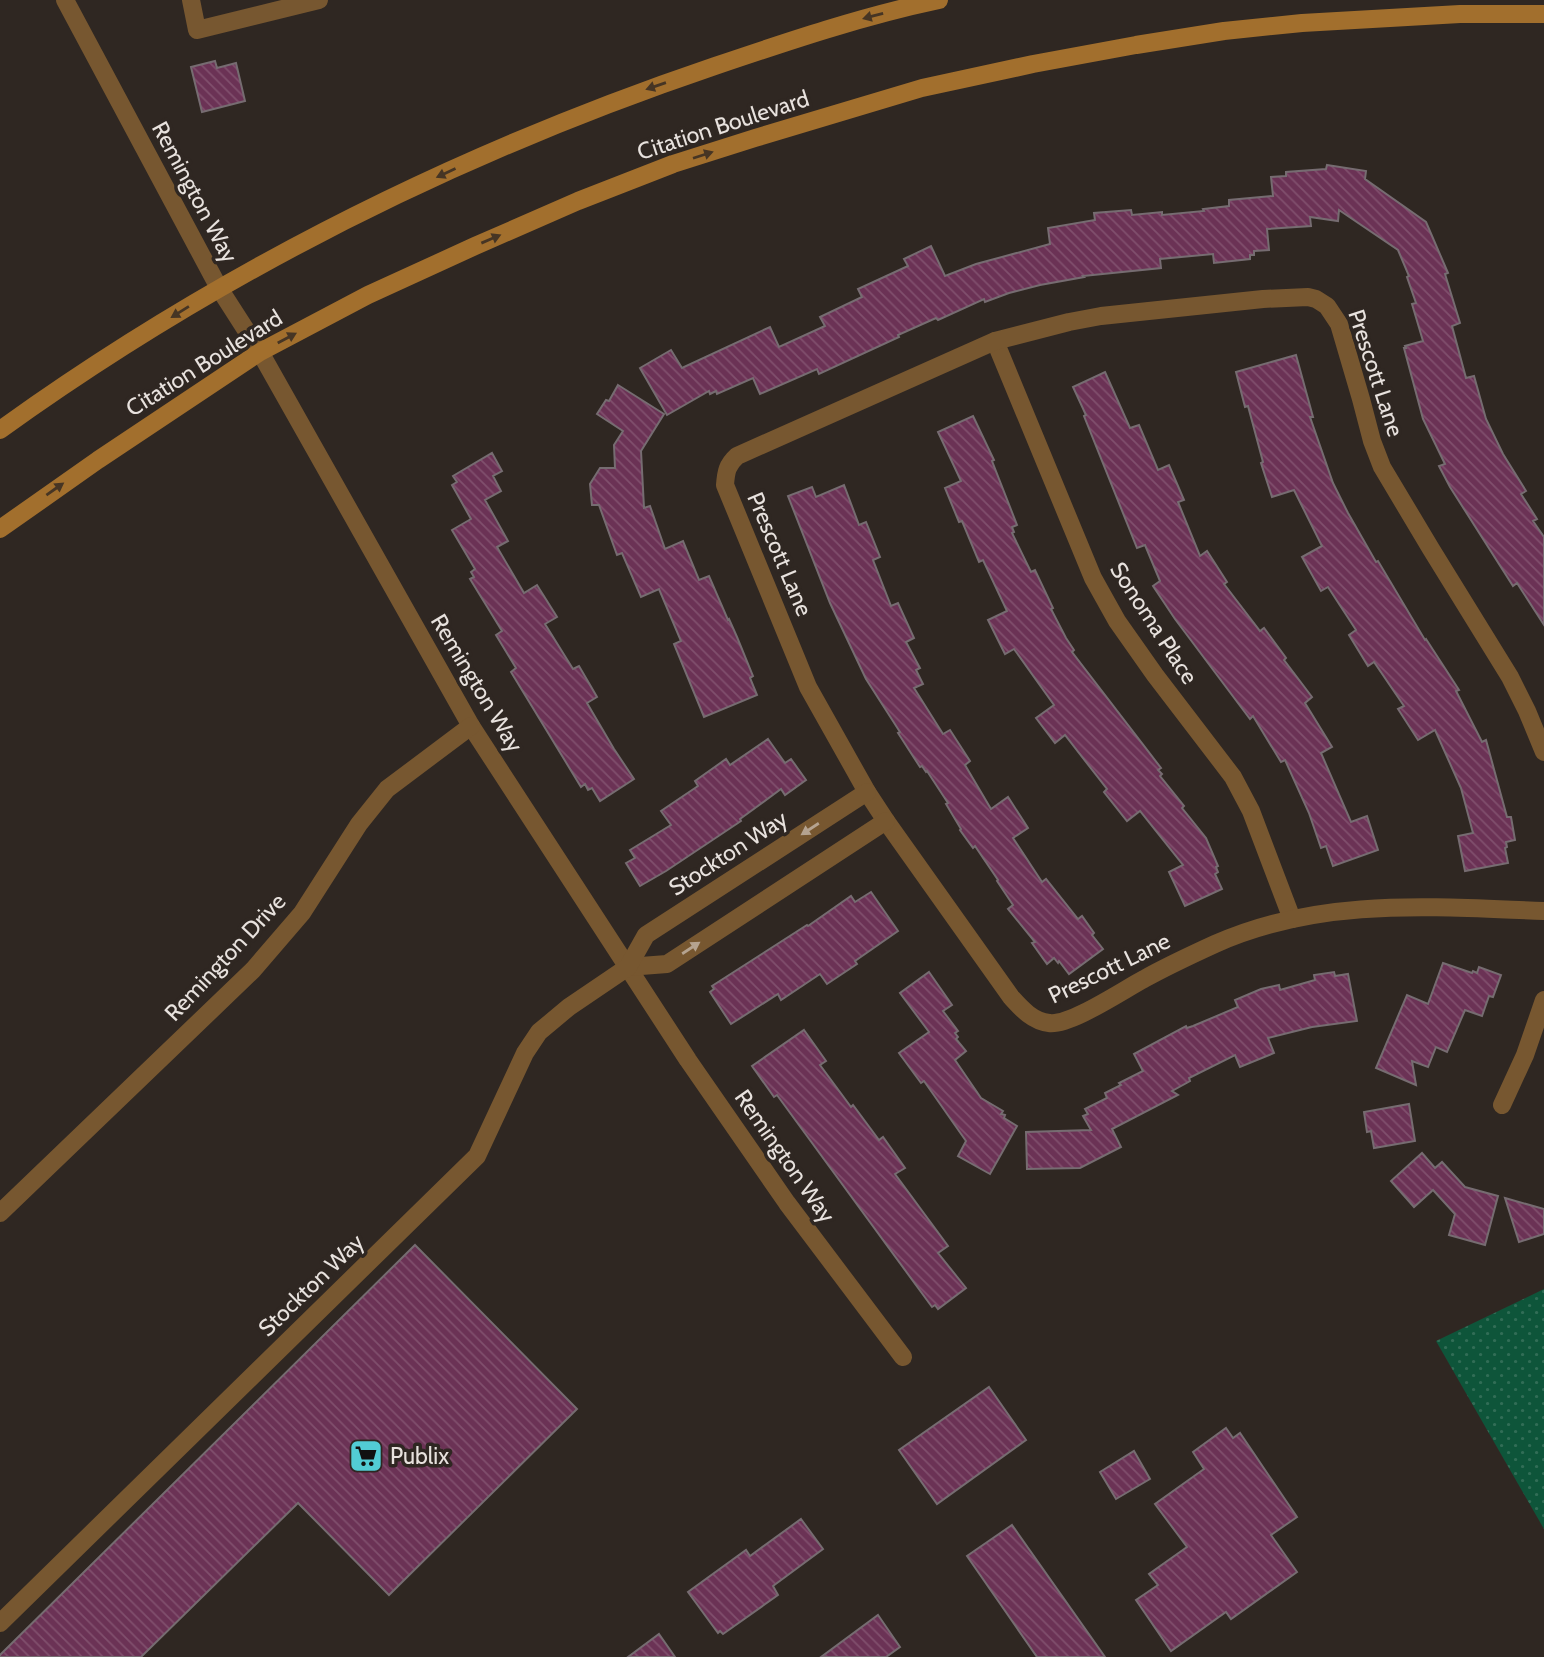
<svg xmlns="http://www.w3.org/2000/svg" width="1544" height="1657" font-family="Cabin,sans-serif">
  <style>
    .park { fill: url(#park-dots) }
    .building { fill: url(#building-back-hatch); stroke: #766c71; stroke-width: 2 }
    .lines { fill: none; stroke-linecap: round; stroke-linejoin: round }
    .minor { stroke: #775730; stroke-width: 18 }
    .secondary { stroke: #a26f2d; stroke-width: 18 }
    .oneway { fill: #463524 }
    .oneway2 { fill: #b5a390 }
    .labels { text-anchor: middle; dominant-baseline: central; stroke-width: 7; stroke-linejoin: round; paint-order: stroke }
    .street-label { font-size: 23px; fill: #e8e2de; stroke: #2f2722 }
    .poi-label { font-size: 23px; fill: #e8e2de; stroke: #2f2722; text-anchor: start }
  </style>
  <defs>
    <pattern id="park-dots" width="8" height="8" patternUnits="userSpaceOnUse" patternTransform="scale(1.75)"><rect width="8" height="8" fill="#0e553a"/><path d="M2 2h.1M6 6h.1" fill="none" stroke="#316d56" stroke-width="1.8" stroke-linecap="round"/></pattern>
    <pattern id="building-back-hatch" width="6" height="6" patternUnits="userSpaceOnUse" patternTransform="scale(1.75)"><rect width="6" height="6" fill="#6b3255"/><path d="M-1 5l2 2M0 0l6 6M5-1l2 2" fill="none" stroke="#804f6d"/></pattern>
  </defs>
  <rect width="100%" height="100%" fill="#2f2722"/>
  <!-- park -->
  <path class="park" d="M1544 1289V1529L1436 1341Z"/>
  <!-- building -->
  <g class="building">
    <path d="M215 61 217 68 236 63 245 101 202 112 191 67Z"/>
    <path d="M1327 165 1366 171 1365 179 1426 222 1448 273 1445 274 1460 323 1452 326 1466 378 1474 376 1486 419 1503 454 1526 491 1521 494 1537 519 1533 521 1544 537V625L1517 583 1513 586 1450 487 1439 466 1445 464 1423 419 1404 348H1406L1405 346 1423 341 1412 304 1416 303 1407 277 1409 276 1398 250 1339 210 1338 221 1310 217 1311 226 1267 229 1269 250 1254 251V255H1250V259L1214 263 1213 254 1160 259 1161 268 1083 276 1084 277 1040 285 1009 293 985 302 984 299 938 320 936 318 898 335 899 337 819 374 817 369 760 394 753 378 717 394 716 391 710 394 709 391 667 415 640 368 671 350 682 368 770 327 779 347 825 326 820 317 862 297 858 289 908 266 904 259 931 246 945 276 976 264 1050 244 1048 228 1095 220 1094 213 1131 210 1132 215 1162 212V215L1204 211 1203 209 1229 206V200L1273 196 1271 177 1286 176V172L1326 169Z"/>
    <path d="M1296 355 1313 417H1310L1333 483 1348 513 1376 562 1378 561 1425 640 1426 639 1459 690 1456 691 1482 742 1486 740 1507 817H1511L1515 840 1506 842 1507 847 1505 848 1508 863 1465 871 1458 836 1473 833 1461 788 1435 730 1418 740 1398 709 1404 706 1374 662 1368 666 1349 635 1356 630 1328 587 1321 591 1302 557 1322 546 1294 490 1272 497 1261 463 1263 462 1248 406 1245 407 1236 372Z"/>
    <path d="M1105 372 1130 428 1139 425 1158 470 1169 465 1184 500 1178 502 1200 556 1207 551 1227 582 1224 584 1260 631 1264 628 1286 658 1284 660 1312 697 1305 703 1332 747 1321 753 1351 822 1367 816 1378 850 1333 866 1326 846 1321 848 1309 813 1285 760 1281 762 1253 716 1250 719 1175 619 1153 586 1160 581 1145 545 1137 548 1084 416 1086 415 1073 387Z"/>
    <path d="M618 385 664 414 641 451 644 508 650 506 665 549 683 541 699 580 709 576 728 620 729 619 737 637 753 676 750 678 757 695 704 717 674 644 681 641 659 589 641 597 622 553 617 555 599 505H592L590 484 600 468H615L614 445 623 431 597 414 606 400 609 401Z"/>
    <path d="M973 416 994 460 992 461 1017 525 1012 527 1014 532 1012 533 1031 572 1035 570 1053 608 1051 609 1066 638 1074 650 1072 652 1161 768 1158 770 1162 774 1160 776 1184 806 1182 808 1206 838 1218 866 1216 867 1218 872 1215 874 1222 889 1185 906 1169 872 1183 865 1140 811 1127 821 1104 792 1107 789 1065 735 1055 743 1036 718 1054 705 1014 649 1005 654 988 620 1007 611 983 560 979 562 962 521 959 522 945 488 961 481 938 432Z"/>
    <path d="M492 453 502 471 493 476 501 491 485 500 508 541 497 547 524 593 537 585 557 617 545 624 573 669 579 666 597 697 587 703 614 749 634 779 600 801 592 788 588 790 585 784 581 787 511 672 516 668 496 635 502 631 470 579 474 577 471 572 475 569 452 530 471 519 452 485 457 482 453 476Z"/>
    <path d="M844 485 859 525 866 522 880 557 873 560 891 606 898 603 914 638 906 642 920 668 916 670 923 684 914 688 943 734 950 730 970 761 965 765 991 809 1008 797 1028 828 1013 838 1042 882 1046 879 1078 919 1082 916 1094 933 1092 935 1103 949 1069 974 1059 961 1058 963 1054 958 1047 964 1032 943 1035 942 1008 909 1013 905 997 881 998 880 975 846 973 848 960 830 961 829 946 804 948 803 927 771 926 772 922 766 920 767 898 733 900 732 866 679 830 603 788 496 812 487 816 497Z"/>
    <path d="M768 739 785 763 791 759 806 780 785 795 781 789 740 819 741 821 666 871 640 886 626 863 635 858 630 850 671 825 661 811 698 786 695 781 726 759 730 765Z"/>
    <path d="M871 892 898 931 855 961 857 964 827 984 820 974 781 1000 778 994 731 1024 710 992 714 989 712 986 807 925 808 926 851 896 855 902Z"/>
    <path d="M1443 963 1472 973 1473 971 1477 973 1479 967 1501 975 1493 997 1489 996 1482 1016 1465 1010 1447 1052 1436 1047 1428 1067 1412 1061 1416 1085 1376 1068 1407 995 1428 1004Z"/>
    <path d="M929 972 952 1005 943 1011 958 1031 955 1033 958 1037 956 1039 966 1051 955 1060 981 1098 1003 1111 1001 1114 1005 1115 1004 1118 1017 1126 990 1174 958 1156 966 1141 924 1081 921 1083 899 1053 929 1032 900 993Z"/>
    <path d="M1334 972 1335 976 1348 974 1357 1021 1312 1027 1268 1038 1274 1053 1240 1067 1235 1055 1189 1078 1190 1081 1172 1091 1178 1095 1112 1129 1121 1147 1080 1168 1027 1169 1026 1132 1091 1130 1083 1116 1088 1114 1085 1109 1107 1098 1105 1093 1121 1085 1119 1083 1143 1071 1134 1054 1186 1026 1187 1028 1193 1026 1238 1007 1235 1000 1261 989 1279 985 1280 990 1315 980 1314 975Z"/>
    <path d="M804 1030 826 1061 820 1065 851 1107 853 1105 879 1140 883 1137 905 1168 895 1174 948 1246 938 1253 966 1288 938 1309 935 1305 932 1307 777 1095 774 1097 752 1066Z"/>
    <path d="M1409 1104 1415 1141 1374 1148 1371 1131 1367 1132 1364 1112Z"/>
    <path d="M1422 1153 1435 1168 1442 1162 1465 1187 1498 1196 1485 1245 1449 1235 1455 1214 1433 1190 1414 1207 1391 1181Z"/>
    <path d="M1505 1198 1544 1209V1234L1519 1242Z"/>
    <path d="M415 1245 577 1409 389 1595 298 1503 141 1657H0V1655Z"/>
    <path d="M989 1387 1026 1440 937 1504 899 1450Z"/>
    <path d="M1226 1428 1233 1438 1240 1433 1297 1517 1271 1535 1297 1572 1231 1619 1226 1612 1171 1651 1136 1600 1158 1585 1149 1574 1187 1547 1155 1504 1204 1469 1193 1452Z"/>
    <path d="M1134 1451 1150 1479 1116 1499 1100 1472Z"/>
    <path d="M801 1519 823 1549 773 1586 778 1595 723 1634 720 1631 718 1633 688 1592 746 1550 750 1556Z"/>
    <path d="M1012 1525 1105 1657H1037L967 1556Z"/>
    <path d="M878 1615 900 1647 886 1657H821Z"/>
    <path d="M659 1634 675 1657H628Z"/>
  </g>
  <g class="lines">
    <!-- minor -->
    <g class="minor">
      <path d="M65 0 219 288 260 352 471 726 688 1060 787 1203 903 1357"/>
      <path d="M191 0 197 30 319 0"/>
      <path d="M995 341 1093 578 1117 621 1155 675 1233 777 1251 811 1292 919"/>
      <path d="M1544 752 1527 711 1510 677 1431 549 1382 467 1372 441 1361 399 1339 324 1327 306 1316 299 1308 297 1263 299 1101 316 1069 322 995 341 737 456C727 465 726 472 725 485L808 687 867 792 886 821 1011 997C1021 1008 1032 1021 1049 1023 1070 1026 1123 990 1144 979 1167 966 1191 955 1215 944 1320 897 1432 907 1544 911"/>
      <path d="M628 967 667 964 886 821"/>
      <path d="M1502 1105 1525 1055 1544 1000"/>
      <path d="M0 1213 253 970 302 913 359 824 387 789 471 726"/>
      <path d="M0 1623 477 1156 525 1053 539 1032 569 1007 628 967 646 935 867 792"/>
    </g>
    <!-- secondary -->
    <g class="secondary">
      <path d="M0 430C218 273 461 152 715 66 789 41 863 16 939 0"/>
      <path d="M0 529 98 460 260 352 368 295 475 246 578 201 673 164 755 138 922 88 1033 64 1136 45 1224 31 1302 23 1460 14H1544"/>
    </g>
  </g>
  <!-- one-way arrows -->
  <defs><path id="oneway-solid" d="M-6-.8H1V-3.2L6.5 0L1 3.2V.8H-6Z" transform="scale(1.75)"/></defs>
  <g class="oneway">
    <use href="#oneway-solid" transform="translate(873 16) rotate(165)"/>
    <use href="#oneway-solid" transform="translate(656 86) rotate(161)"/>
    <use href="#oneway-solid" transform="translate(703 155) rotate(-18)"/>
    <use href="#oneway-solid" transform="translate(446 173) rotate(155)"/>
    <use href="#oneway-solid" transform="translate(491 239) rotate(-23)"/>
    <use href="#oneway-solid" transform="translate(180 312) rotate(148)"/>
    <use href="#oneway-solid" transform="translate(287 338) rotate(-28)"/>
    <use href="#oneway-solid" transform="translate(55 489) rotate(-35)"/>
  </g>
  <g class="oneway2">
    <use href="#oneway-solid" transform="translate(810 829) rotate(147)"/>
    <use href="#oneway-solid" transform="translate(691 948) rotate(-33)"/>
  </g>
  <!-- icons -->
  <defs>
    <symbol id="supermarket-square" viewBox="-11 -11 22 22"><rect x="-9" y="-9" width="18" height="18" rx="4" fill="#52ccd5" stroke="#2f2722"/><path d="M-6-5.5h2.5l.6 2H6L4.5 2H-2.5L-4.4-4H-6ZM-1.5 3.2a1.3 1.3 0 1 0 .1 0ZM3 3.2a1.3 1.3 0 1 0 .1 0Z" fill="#111"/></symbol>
  </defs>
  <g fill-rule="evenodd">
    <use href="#supermarket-square" x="347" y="1437" width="38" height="38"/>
  </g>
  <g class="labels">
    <!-- street labels -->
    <g class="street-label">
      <text transform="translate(723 125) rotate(-18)">Citation Boulevard</text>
      <text transform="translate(195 192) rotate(62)">Remington Way</text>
      <text transform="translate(204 363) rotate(-32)">Citation Boulevard</text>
      <text transform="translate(1376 373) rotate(72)">Prescott Lane</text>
      <text transform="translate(780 554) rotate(67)">Prescott Lane</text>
      <text transform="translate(1154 623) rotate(57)">Sonoma Place</text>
      <text transform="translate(477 683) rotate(59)">Remington Way</text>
      <text transform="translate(728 853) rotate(-33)">Stockton Way</text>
      <text transform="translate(225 957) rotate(-47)">Remington Drive</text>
      <text transform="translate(1109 968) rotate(-26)">Prescott Lane</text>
      <text transform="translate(785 1156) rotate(55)">Remington Way</text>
      <text transform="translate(311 1285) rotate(-44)">Stockton Way</text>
    </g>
    <!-- poi labels -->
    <g class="poi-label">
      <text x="390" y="1456">Publix</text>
    </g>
  </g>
</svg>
